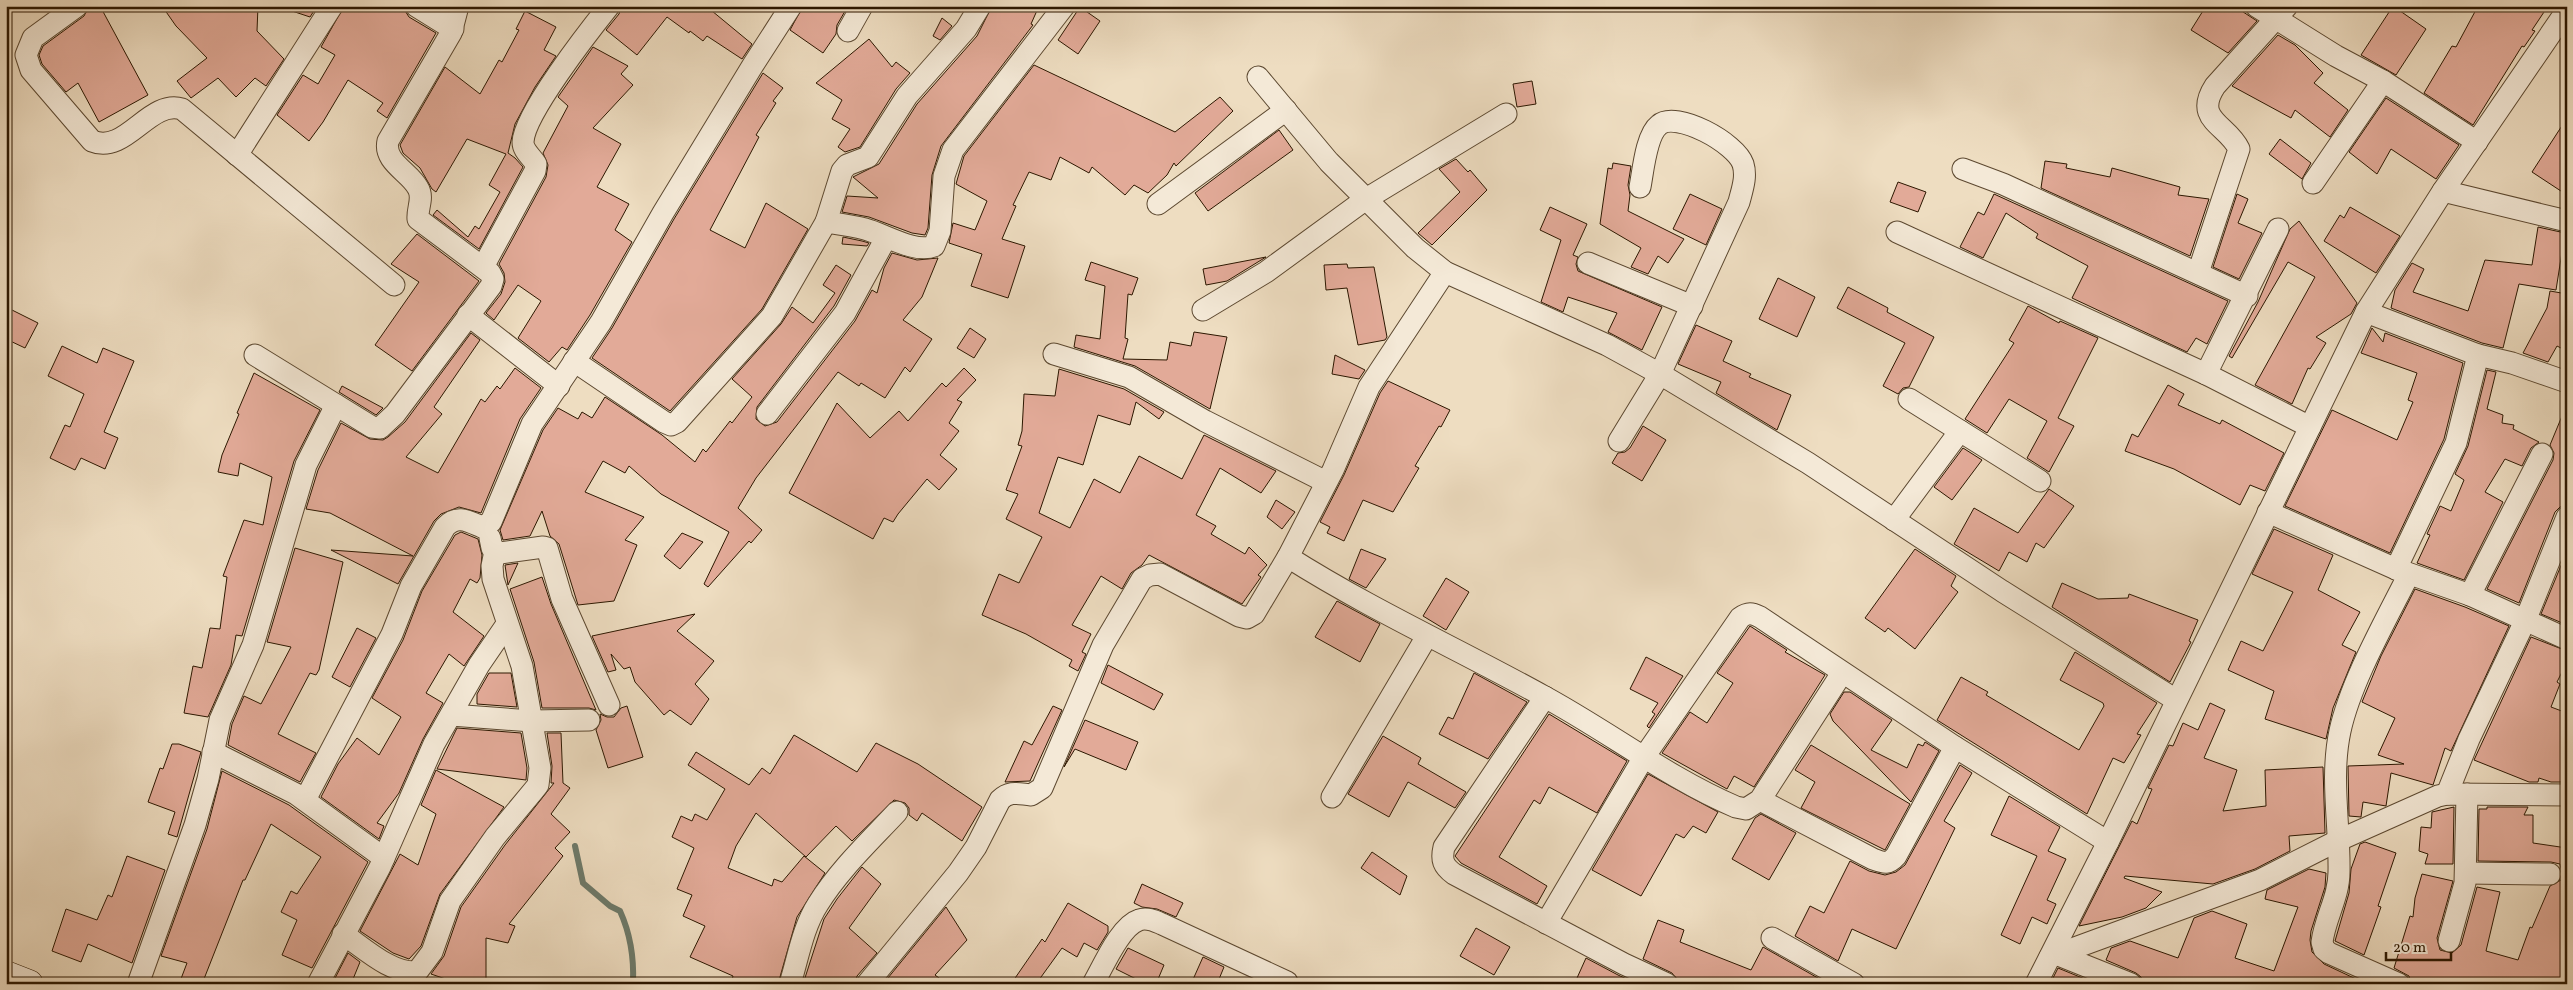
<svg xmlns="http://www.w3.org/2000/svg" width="2573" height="990" font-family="Vollkorn,serif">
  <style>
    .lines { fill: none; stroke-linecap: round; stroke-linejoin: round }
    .stream { stroke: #6d7a6a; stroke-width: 6 }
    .building { fill: #e2aa98; stroke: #2c1700 }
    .minor-casing { stroke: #5c4830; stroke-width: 23 }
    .secondary-casing { stroke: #2c1700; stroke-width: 29 }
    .minor { stroke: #f4e9d7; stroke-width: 21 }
    .secondary { stroke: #f4e9d7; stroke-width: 28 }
  </style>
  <rect width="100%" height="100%" fill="#eeddc1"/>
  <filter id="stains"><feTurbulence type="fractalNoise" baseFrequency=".004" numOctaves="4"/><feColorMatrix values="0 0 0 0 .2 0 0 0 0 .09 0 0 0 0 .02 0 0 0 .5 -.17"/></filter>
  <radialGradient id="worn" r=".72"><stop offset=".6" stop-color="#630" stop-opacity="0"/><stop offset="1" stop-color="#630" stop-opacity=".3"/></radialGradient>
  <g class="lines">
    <!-- stream -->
    <path class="stream" d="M575 846 583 883 610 906 620 911C630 933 634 959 633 983"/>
  </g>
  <!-- building -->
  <g class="building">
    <path d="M89 6H100L148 95 99 122 78 83 66 92 42 64 39 55 43 46 84 16Z"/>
    <path d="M162 6H258L257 31 284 59 266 86 255 78 236 97 218 78 191 98 177 81 207 58 176 26Z"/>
    <path d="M290 6H317L310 17 289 10Z"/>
    <path d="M344 6H402L409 17 436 33 387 118 377 111 383 103 348 80 323 122 309 141 277 115 303 75 318 84 335 55 321 47Z"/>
    <path d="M621 6H706L752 44 742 59 707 36 703 41 690 31 689 33 667 17 637 55 606 30 619 14Z"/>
    <path d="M803 6H848L837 25 836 34 823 53 790 30Z"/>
    <path d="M992 6H1039L1031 24 1033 25 941 146 932 175 928 228 925 235 912 233 869 217 842 212 847 196 878 198 853 177 879 164 917 104 977 36Z"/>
    <path d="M2206 6H2234L2257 21 2228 53 2191 30Z"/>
    <path d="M2393 6 2426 29 2396 75 2361 55Z"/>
    <path d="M2478 6H2548L2532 30 2535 31 2524 47 2522 46 2473 125 2424 93 2452 46 2456 47Z"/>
    <path d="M1080 7 1100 21 1078 54 1058 40Z"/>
    <path d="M525 11 556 27 544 50 556 56 535 87 515 124 508 153 515 158 523 167 479 249 433 215 437 210 468 237 475 226 479 229 500 192 489 185 506 154 467 139 436 192 432 189 420 168 403 153 400 145 445 67 480 94 499 60 502 62 519 30 516 29Z"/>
    <path d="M942 18 952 26 940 40 933 36Z"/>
    <path d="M2278 35 2295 45 2323 73 2314 83 2348 110 2330 137 2295 110 2291 118 2232 86Z"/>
    <path d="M869 39 892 67 896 62 910 73 896 89 860 147 845 152 838 147 850 129 832 119 842 100 816 83Z"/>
    <path d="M593 47 628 66 621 74 633 85 593 128 621 144 597 187 629 204 615 230 632 242 590 315 567 350 562 347 549 362 518 338 541 301 518 285 494 320 486 313 501 294 505 282 504 273 499 264 546 177 548 165 543 153 568 106 558 97Z"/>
    <path d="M1034 65 1175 132 1220 97 1233 111 1176 166 1174 163 1167 175 1148 193 1134 185 1125 195 1092 167 1089 173 1060 157 1051 180 1029 172 1013 205 1016 206 1002 239 1025 246 1008 298 971 286 982 254 949 243 953 223 975 230 987 201 956 184 964 156Z"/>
    <path d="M763 73 783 88 773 101 776 103 756 135 759 137 710 230 745 248 766 203 808 229 762 309 670 411 592 358 612 328 674 219Z"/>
    <path d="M1532 81 1536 104 1517 107 1513 84Z"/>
    <path d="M2386 98 2459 145 2436 179 2391 149 2377 174 2349 152Z"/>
    <path d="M2567 118V195L2532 172Z"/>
    <path d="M1279 130 1293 150 1208 211 1195 193Z"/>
    <path d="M2280 139 2311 163 2302 179 2269 154Z"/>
    <path d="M1456 159 1468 172 1470 170 1487 190 1432 245 1418 233 1460 192 1439 169Z"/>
    <path d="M2045 161 2067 164 2066 168 2110 177 2112 168 2180 187 2178 195 2209 199 2190 256 2041 188Z"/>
    <path d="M1613 163 1631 166 1628 185 1630 195 1628 211 1684 239 1668 263 1658 256 1648 274 1631 267 1641 248 1600 224 1608 168 1612 169Z"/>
    <path d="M1898 182 1926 192 1918 212 1890 202Z"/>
    <path d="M1690 194 1722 209 1706 245 1673 229Z"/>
    <path d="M1994 194 2228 301 2207 344 2196 338 2187 352 2072 298 2088 266 2036 238 2038 234 2006 213 1983 258 1960 247 1978 212 1984 215Z"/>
    <path d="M2237 194 2248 199 2238 223 2262 233 2239 279 2213 267Z"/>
    <path d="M1550 207 1587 224 1573 255 1578 257 1576 264 1578 271 1662 307 1642 350 1608 332 1617 313 1568 297 1563 312 1541 302 1561 240 1540 230Z"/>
    <path d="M2350 207 2400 236 2376 273 2324 241 2340 215 2344 218Z"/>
    <path d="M2299 221 2357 303 2351 314 2316 337 2326 343 2310 369 2308 368 2292 404 2255 385 2315 277 2288 262 2232 358 2229 356 2258 302 2290 229Z"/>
    <path d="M2538 227 2565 233 2556 290 2519 284 2503 348 2482 343 2391 308 2395 290 2412 263 2424 269 2413 292 2468 311 2485 260 2532 265Z"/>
    <path d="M417 234 479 281 412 371 375 345 419 282 391 264Z"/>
    <path d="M843 237 862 241 869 243 867 246 842 244Z"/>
    <path d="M892 253 917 260 938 258 922 297 903 320 932 339 910 372 905 367 885 398 861 383 859 386 838 372 756 478 738 508 762 530 751 543 749 541 708 587 704 584 729 532 661 494 629 466 625 473 603 461 585 492 644 517 625 540 637 545 614 601 578 605 559 544 550 536 542 511 530 536 503 540 500 530 543 430 558 408 578 419 582 412 592 418 605 397 662 435 695 462 703 449 706 452 730 421 732 423 752 397 732 379 781 324 792 307 813 323 835 293 823 285 836 265 851 275 834 306 757 407 756 419 765 426 777 422 855 321 872 290 877 293 884 268Z"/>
    <path d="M1266 257 1227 281 1206 285 1203 269Z"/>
    <path d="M1091 262 1138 278 1132 295 1128 294 1125 338 1128 339 1123 359 1167 360 1170 342 1191 346 1194 332 1227 337 1210 409 1135 366 1074 347 1076 335 1100 339 1105 286 1085 280Z"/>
    <path d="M1347 264 1348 268 1374 267 1387 337 1385 340 1358 345 1347 288 1326 290 1324 265Z"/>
    <path d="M1778 278 1815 297 1797 337 1759 319Z"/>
    <path d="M1848 287 1888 308 1887 312 1934 337 1909 387 1903 388 1898 394 1883 386 1905 343 1837 308Z"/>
    <path d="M2550 291 2567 294V351L2557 346 2548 362 2523 353 2547 308Z"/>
    <path d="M2028 306 2059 323 2060 321 2098 338 2058 418 2074 426 2049 472 2027 458 2047 421 2009 399 1987 433 1965 419 2014 343 2009 340Z"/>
    <path d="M6 307 38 323 25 348 6 339Z"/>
    <path d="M1696 325 1732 341 1723 361 1751 374 1749 377 1791 395 1777 430 1716 393 1721 382 1678 364Z"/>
    <path d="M970 328 986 339 974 358 957 348Z"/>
    <path d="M2372 328 2383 342 2385 333 2463 363 2444 439 2390 553 2285 506 2332 410 2397 440 2413 402 2408 400 2417 373 2361 353Z"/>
    <path d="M471 333 480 340 434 407 442 414 406 457 438 473 481 399 485 402 497 386 500 389 515 368 541 388 520 419 481 513 459 507 441 514 434 521 398 584 331 550 413 556 330 513 306 509 318 470 341 423 370 439 383 440 388 437 405 422Z"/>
    <path d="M62 346 97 363 103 348 134 361 104 432 118 438 105 469 81 458 75 470 50 458 65 425 70 427 84 394 48 376Z"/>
    <path d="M1335 355 1365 370 1359 379 1332 374Z"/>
    <path d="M964 368 976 380 957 400 962 402 949 423 959 431 940 455 957 469 939 490 927 479 898 514 893 522 884 518 873 539 789 493 837 403 870 438 899 411 908 421 942 383 946 387Z"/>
    <path d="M1059 369 1124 389 1164 412 1159 419 1136 402 1130 425 1098 415 1083 465 1058 457 1039 513 1070 528 1094 479 1120 493 1139 456 1182 479 1204 435 1276 471 1261 493 1220 468 1196 515 1216 526 1211 534 1245 554 1249 547 1267 565 1258 575 1261 577 1242 604 1149 555 1142 565 1131 573 1122 589 1101 576 1072 625 1091 634 1082 652 1086 654 1078 671 1069 666 1072 660 1026 634 982 615 999 574 1019 583 1042 537 1006 519 1018 494 1006 490 1022 446 1018 445 1022 431 1024 394 1055 396Z"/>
    <path d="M2487 370 2496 372 2487 409 2503 415 2502 423 2514 425 2513 429 2539 442 2531 448 2522 466 2505 459 2485 492 2503 502 2464 580 2417 563 2430 535 2427 534 2440 506 2451 511 2464 480 2455 474 2468 446Z"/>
    <path d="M254 373 320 410 294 461 242 636 236 635 231 665 208 717 184 713 193 666 202 668 210 628 220 629 227 577 223 576 244 520 263 525 272 477 240 463 238 476 218 472 222 455 239 414 237 413Z"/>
    <path d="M1388 381 1450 410 1441 427 1439 426 1415 466 1419 468 1393 512 1363 500 1344 541 1327 533 1330 527 1320 522 1344 475 1380 393Z"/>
    <path d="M2168 385 2184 394 2178 405 2220 424 2222 420 2284 453 2265 491 2250 485 2240 505 2174 469 2125 451 2132 434 2138 437Z"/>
    <path d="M342 386 383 408 376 415 339 392Z"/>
    <path d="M2567 404V505L2560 507 2555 512 2519 603 2487 589 2553 460 2554 453 2550 445Z"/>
    <path d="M1643 426 1666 440 1642 481 1612 463 1618 453 1625 452 1630 448Z"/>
    <path d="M1963 448 1982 460 1952 500 1934 487Z"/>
    <path d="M2049 489 2074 506 2044 548 2036 543 2027 562 2009 552 1999 571 1954 544 1974 508 2018 533Z"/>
    <path d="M1276 500 1295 512 1282 529 1267 517Z"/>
    <path d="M2274 529 2333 555 2318 590 2360 612 2342 645 2356 652 2333 708 2326 739 2265 719 2274 691 2228 670 2241 641 2263 651 2293 592 2252 574Z"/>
    <path d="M461 532 478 539 482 555 480 578 477 583 470 579 453 612 484 636 464 666 449 654 426 693 443 703 423 739 399 793 377 823 384 826 379 839 321 797 338 764 357 738 379 755 401 717 372 698 403 640 422 591 455 535Z"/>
    <path d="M682 533 703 542 680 569 664 556Z"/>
    <path d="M295 548 343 562 319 670 316 675 310 673 278 734 316 753 300 782 228 745 232 724 244 696 261 704 291 647 267 642Z"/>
    <path d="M1361 549 1386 559 1366 588 1349 579Z"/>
    <path d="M1915 549 1956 576 1951 586 1958 592 1915 649 1888 628 1885 632 1865 618Z"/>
    <path d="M2567 551V625L2541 614Z"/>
    <path d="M518 563 508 585 505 565Z"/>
    <path d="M542 577 551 604 596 710 589 708H542L534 662 510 589Z"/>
    <path d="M1446 578 1469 592 1446 630 1423 616Z"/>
    <path d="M2062 583 2098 599 2128 598 2129 594 2198 620 2189 641 2191 642 2170 682 2052 607Z"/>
    <path d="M2415 589 2465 607 2509 626 2451 751 2445 748 2433 785 2391 773 2386 806 2363 802 2361 817 2349 816 2348 766 2404 764 2378 755 2395 718 2362 702 2381 656Z"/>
    <path d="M1337 601 1380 624 1360 662 1315 637Z"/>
    <path d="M695 614 677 631 714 661 695 684 709 699 691 725 670 710 664 715 635 682 630 667 624 669 611 654 616 670 608 672 592 636Z"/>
    <path d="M1750 626 1787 650 1785 652 1825 675 1754 787 1734 776 1727 789 1662 753 1690 712 1707 723 1733 683 1717 673Z"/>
    <path d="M357 628 376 638 350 687 332 677Z"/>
    <path d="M2531 637 2567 651V662L2557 682 2560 684 2551 707 2567 713V775L2564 782H2551L2539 778 2538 782H2529L2474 760Z"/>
    <path d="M2075 652 2157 703 2137 734 2141 735 2124 763 2113 758 2087 814 1937 720 1961 677 1988 692 1986 695 2079 750 2104 706 2103 703 2060 680Z"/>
    <path d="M1646 657 1683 676 1649 728 1647 726 1655 714 1652 712 1658 703 1630 689Z"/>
    <path d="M1108 665 1163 694 1154 710 1101 683Z"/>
    <path d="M489 673H511L517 707 477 704V694Z"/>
    <path d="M1474 673 1527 702 1488 759 1439 734 1448 717 1453 719Z"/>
    <path d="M1844 692H1850L1892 720 1871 750 1907 768 1918 744 1923 746 1925 742 1939 751 1911 802 1833 721 1830 714Z"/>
    <path d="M2210 703 2225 710 2204 758 2237 770 2223 811 2266 806 2265 770 2323 767 2325 833 2289 836 2290 851 2255 869 2213 884 2125 876 2124 878 2162 892 2146 908 2122 917 2079 926 2132 821 2137 824 2152 789 2148 788 2169 745 2173 746 2183 723 2198 730Z"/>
    <path d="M627 706 643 757 608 768 596 730 601 720 600 714 607 717H614L621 708Z"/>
    <path d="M1053 706 1062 710 1030 781 1005 782 1024 741 1032 745Z"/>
    <path d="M1549 714 1627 761 1597 813 1549 787 1540 804 1534 800 1499 857 1547 886 1537 904 1461 863 1455 856Z"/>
    <path d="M1085 720 1138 742 1126 770 1075 749 1064 767Z"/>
    <path d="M457 728 521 733 527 768 526 780 437 769Z"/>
    <path d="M547 733H561L563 783 570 788 551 814 570 832 555 848 563 856 509 924 515 926 508 943 486 938V984H460L431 974 444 956 461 907 505 845 554 783H551L552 766Z"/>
    <path d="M794 735 857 772 876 743 918 764 982 807 962 841 922 813 917 821 909 815V808L905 803 894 800 852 841 836 826 806 857 756 813 736 846 728 868 772 886 774 879 782 882 804 856 825 873 797 917 778 984H731L733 976 690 957 705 926 683 916 692 895 677 889 694 848 672 837 681 816 692 821 695 814 707 820 725 789 688 765 696 752 749 785 762 768 770 774Z"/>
    <path d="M1383 736 1421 758 1418 764 1466 792 1455 808 1408 782 1389 817 1348 794Z"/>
    <path d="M172 744H179L201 752 177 837 168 834 175 812 148 802 160 768 163 769Z"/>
    <path d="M1811 745 1910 804 1885 850 1801 808 1815 782 1795 770Z"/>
    <path d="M1960 765 1972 773 1944 821 1955 828 1896 949 1852 929 1838 961 1795 936 1810 906 1824 913 1850 861 1869 871 1885 875 1896 872 1905 865Z"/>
    <path d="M436 770 504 807 440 894 421 946 409 959 393 953 360 931 400 854 418 865 436 814 421 805Z"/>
    <path d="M222 771 289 805 368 862 312 968 282 955 297 920 281 912 291 891 297 894 321 857 271 824 245 880H243L202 984H179L187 963 161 956 207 829Z"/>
    <path d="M1648 774 1718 812 1706 833 1693 826 1684 838 1676 834 1641 896 1592 870Z"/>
    <path d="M2009 796 2060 827 2048 851 2066 859 2047 900 2056 904 2047 924 2032 917 2020 944 2001 935 2037 856 1991 835Z"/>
    <path d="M2454 807 2453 864H2425L2428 854 2419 851 2421 827 2431 828 2432 812Z"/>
    <path d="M2487 807H2528L2524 815H2533V843L2567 848V965L2560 984H2411L2409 976 2394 968 2410 916 2413 917 2415 898 2422 874 2453 881 2437 938 2440 950 2452 953 2461 945 2477 887 2500 892 2486 951 2518 960 2530 927 2532 928 2550 886 2561 880 2562 874 2560 864 2551 862 2478 861 2479 809H2487Z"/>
    <path d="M1761 814 1796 833 1769 880 1732 859 1755 818Z"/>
    <path d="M2365 842 2396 853 2378 906 2381 907 2364 955 2335 941 2349 893 2351 869 2360 844Z"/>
    <path d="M1372 852 1407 876 1400 895 1361 868Z"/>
    <path d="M127 856 165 870 132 963 88 944 81 962 52 951 66 909 97 920 108 895 112 897Z"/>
    <path d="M862 867 881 884 849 928 877 953 857 976 855 984H803L824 919 837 899Z"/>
    <path d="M2309 869 2326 873 2325 887 2311 931 2310 940 2312 952 2324 964 2356 979 2354 984H2143L2141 977 2136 973 2106 960 2111 948 2130 941 2178 958 2194 918 2212 911 2247 924 2235 958 2274 971 2298 907 2265 899 2267 890Z"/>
    <path d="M1142 884 1183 903 1176 917 1157 909 1142 907 1134 903Z"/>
    <path d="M1068 903 1108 926V932L1097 950 1084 943 1077 957 1062 948 1036 984H1011L1042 939 1045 942Z"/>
    <path d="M946 907 967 940 935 975 947 984H883Z"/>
    <path d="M1658 920 1684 930 1680 942 1751 970 1763 947 1825 982 1684 984 1679 982 1672 973 1643 959Z"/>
    <path d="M1476 928 1510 947 1494 975 1460 956Z"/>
    <path d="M1128 948 1164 965 1156 984H1146L1116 969Z"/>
    <path d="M348 953 360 962 351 984H332Z"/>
    <path d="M1203 957 1224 967 1217 984H1191Z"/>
    <path d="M1586 958 1618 975 1631 981 1630 984H1587L1577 978Z"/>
    <path d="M2058 968 2097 984H2050Z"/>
  </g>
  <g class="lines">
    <defs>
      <g id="minor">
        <path d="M77 6 33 38 26 55 31 70 92 141C126 155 149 99 182 109L394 285"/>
        <path d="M416 6 453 29"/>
        <path d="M2256 6 2336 56 2383 81 2477 142"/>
        <path d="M848 31 862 6"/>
        <path d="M1258 77 1329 162 1415 248 1445 272 1607 345 1660 374 1808 463 2002 591 2176 700"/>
        <path d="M237 155 332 6"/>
        <path d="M1963 169 2003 184 2247 296"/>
        <path d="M2313 183 2383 81"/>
        <path d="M2443 191 2567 221"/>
        <path d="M1158 204 1286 110"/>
        <path d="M826 222C839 224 853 226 865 229 884 234 915 254 934 246L940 231 944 176 953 150 1064 6"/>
        <path d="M1897 232 2206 374 2310 427"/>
        <path d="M1588 263 1692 306"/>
        <path d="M483 267 535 171 536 164C531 156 523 151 523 142 524 114 589 31 609 6"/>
        <path d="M2198 273 2239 149C2227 124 2193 120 2215 86L2287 6"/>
        <path d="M1203 310 1266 272 1366 199 1506 114"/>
        <path d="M2366 312 2478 355 2512 363 2567 382"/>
        <path d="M468 315 559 386"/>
        <path d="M1054 354 1129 377 1205 421 1326 482"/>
        <path d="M255 355 372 427 380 428 395 414 491 286 493 279 490 273 418 219C417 208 424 198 418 188 410 172 383 162 388 141L451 33 458 6"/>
        <path d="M574 361 664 422 671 425 677 422 772 316 826 222 842 171 847 165 868 157 907 96 966 29 980 6"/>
        <path d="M2206 374 2278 229"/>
        <path d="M1909 399 2040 481"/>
        <path d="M767 414 845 313 886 238"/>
        <path d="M1619 441 1660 374 1739 202C1742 190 1747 177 1743 164 1736 143 1676 110 1659 125 1646 135 1643 172 1640 187"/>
        <path d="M2268 512 2396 569 2470 595 2567 639"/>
        <path d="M1894 520 1960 431"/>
        <path d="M490 538 492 548 500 553 543 547 547 548 562 599 609 705"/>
        <path d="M1288 557C1370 609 1458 649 1543 696 1608 731 1668 778 1736 807L1746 809 1760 800 1842 673"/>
        <path d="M2396 569 2456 443 2478 355"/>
        <path d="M2470 595 2542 454"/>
        <path d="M1545 697 1444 847C1441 860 1443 866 1454 874L1624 964 1667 984"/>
        <path d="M451 715 532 721 589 720"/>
        <path d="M213 752 296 794 384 858"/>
        <path d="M2447 794 2469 739 2525 621 2567 517"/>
        <path d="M1332 797 1427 636"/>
        <path d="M305 800 392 634 411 586 445 527C457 514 468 521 482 527L491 522 532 424 601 322 663 213 753 65 791 6"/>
        <path d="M1760 800 1873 859C1884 863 1888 865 1896 856L1955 747"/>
        <path d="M2466 873 2550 874"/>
        <path d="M1546 923 1644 757 1740 618C1748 612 1752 613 1760 617L1955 747 2108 842"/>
        <path d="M343 934C364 948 391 974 417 972L432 952 450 901 495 837 534 790 538 785 540 768 522 666 493 579 492 566 495 551"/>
        <path d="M1772 938 1854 984"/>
        <path d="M2449 941 2465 883 2467 794"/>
        <path d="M2056 954 2131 984"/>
        <path d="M2050 957 2260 880 2337 841 2438 796 2447 794 2567 795"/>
        <path d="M138 984 195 825 208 779 220 720 253 645 306 465 336 405"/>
        <path d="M318 984 380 867 434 744 479 665 507 624"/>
        <path d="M790 984C798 958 803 927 818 904 839 870 870 841 897 812"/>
        <path d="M867 984 958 873 976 847 1000 800C1010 790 1019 794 1031 795L1042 788 1103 645 1142 579 1150 575 1160 574 1239 616 1247 618 1254 614 1288 557 1333 470 1369 387 1445 272"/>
        <path d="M1093 984C1103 967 1120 926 1139 920 1147 917 1155 921 1162 924L1287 982"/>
        <path d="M2036 984 2108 842 2366 312 2443 191 2567 10"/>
        <path d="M2399 984 2329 953 2324 949 2322 942C2325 918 2339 897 2339 872 2340 825 2330 778 2340 731 2351 681 2386 620 2409 574"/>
      </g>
      <path id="secondary" d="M6 975 29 984"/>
    </defs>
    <!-- minor casing -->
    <use href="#minor" class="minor-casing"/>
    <!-- secondary casing -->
    <use href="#secondary" class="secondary-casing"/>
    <!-- minor -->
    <use href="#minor" class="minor"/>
    <!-- secondary -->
    <use href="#secondary" class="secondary"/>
  </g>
  <!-- margin -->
  <rect width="2573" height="990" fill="none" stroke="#eeddc1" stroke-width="25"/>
  <rect x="8" y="8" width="2558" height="975" fill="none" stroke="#2c1700" stroke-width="2.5"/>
  <rect x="12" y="12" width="2548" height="965" fill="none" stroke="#2c1700"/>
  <!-- scale -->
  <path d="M2386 952v8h65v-8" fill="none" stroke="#2c1700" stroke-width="2.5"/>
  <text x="2393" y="952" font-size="15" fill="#2c1700" stroke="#f4e9d7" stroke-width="4" paint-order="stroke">20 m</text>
  <rect width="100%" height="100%" filter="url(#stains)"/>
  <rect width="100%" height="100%" fill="url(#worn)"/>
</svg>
